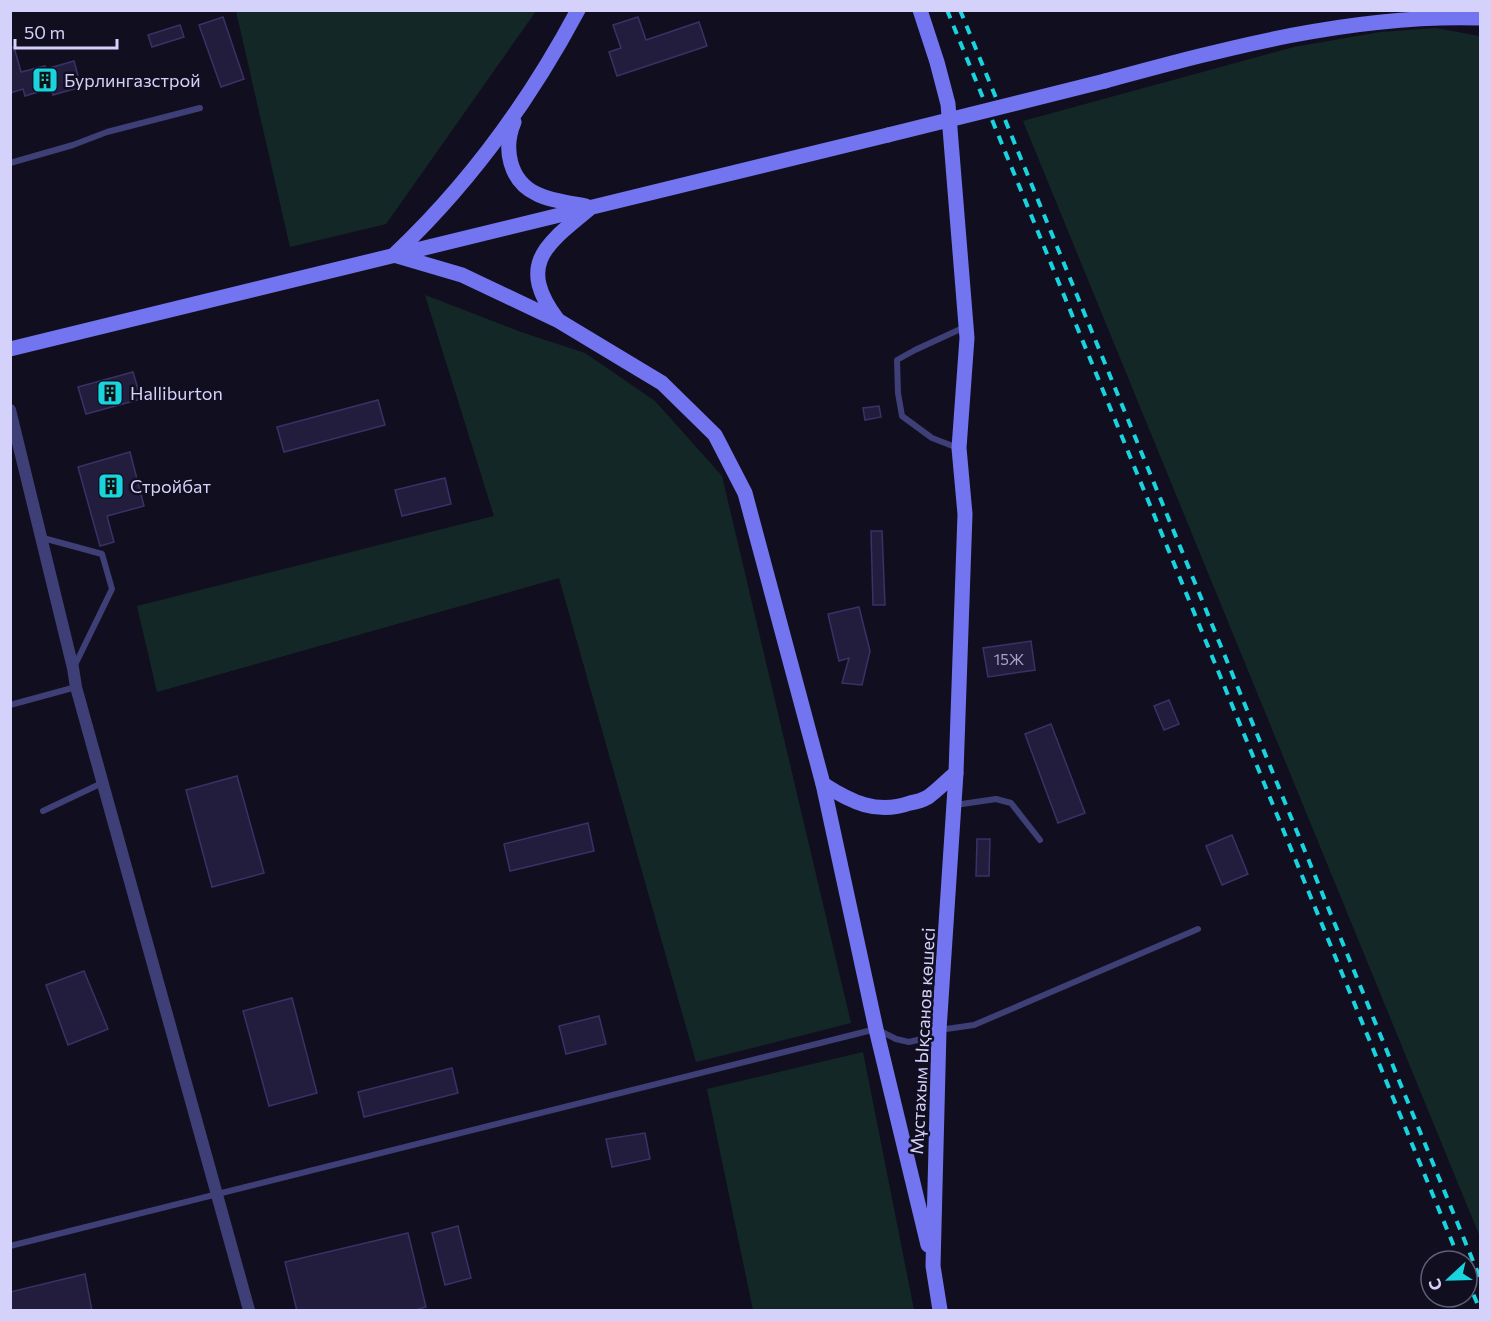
<svg xmlns="http://www.w3.org/2000/svg" width="1491" height="1321" font-family="Commissioner,sans-serif">
  <style>
    .green { fill: #132826 }
    .building { fill: #221d3d; stroke: #3a3167; stroke-width: 1.5 }
    .lines { fill: none; stroke-linecap: round; stroke-linejoin: round }
    .service { stroke: #3f3f78; stroke-width: 6 }
    .minor { stroke: #3f3f78; stroke-width: 12 }
    .secondary { stroke: #7375f0; stroke-width: 15 }
    .rail { stroke: #19d4df; stroke-width: 4; stroke-dasharray: 9 8; stroke-linecap: butt }
    .secondary-bridge { stroke: #7375f0; stroke-width: 15 }
    .labels { text-anchor: middle; dominant-baseline: central; stroke-width: 5; stroke-linejoin: round; paint-order: stroke }
    .number-label { font-size: 15px; fill: #a8a4cb }
    .poi-label { font-size: 18px; fill: #d4d1fa; stroke: #110f1f; text-anchor: start }
    .street-label { font-size: 18px; fill: #d4d1fa; stroke: #110f1f }
  </style>
  <rect width="100%" height="100%" fill="#110f1f"/>
  <!-- green -->
  <g class="green">
    <path d="M236 11V10L536 11 386 224 290 247Z"/>
    <path d="M1436 28 1480 36V1237L1023 121 1294 47 1380 32Z"/>
    <path d="M425 295 521 332 585 353 655 401 722 476 851 1023 696 1062 559 578 157 692 137 606 494 516Z"/>
    <path d="M863 1052 914 1310H753L707 1089Z"/>
  </g>
  <!-- building -->
  <g class="building">
    <path d="M223 17 244 79 221 87 199 25Z"/>
    <path d="M638 17 646 40 699 22 707 46 617 76 609 52 621 48 613 25Z"/>
    <path d="M180 25 184 37 152 47 148 35Z"/>
    <path d="M10 47H14L21 72 45 66 46 69 74 61 81 87 53 95 51 88 25 96 23 89 10 93Z"/>
    <path d="M133 372 141 399 86 414 78 387Z"/>
    <path d="M378 400 385 425 284 452 277 427Z"/>
    <path d="M879 406 881 417 865 420 863 408Z"/>
    <path d="M130 452 144 506 107 516 114 542 100 546 78 467Z"/>
    <path d="M445 478 451 504 402 516 395 490Z"/>
    <path d="M871 531H882L885 605H873Z"/>
    <path d="M859 607 870 651 862 685 842 683 849 658 839 661 828 614Z"/>
    <path d="M1031 641 1035 670 988 677 983 648Z"/>
    <path d="M1169 700 1179 724 1164 730 1154 706Z"/>
    <path d="M1051 724 1085 813 1058 823 1025 734Z"/>
    <path d="M237 776 264 873 212 887 186 790Z"/>
    <path d="M588 823 594 851 510 871 504 844Z"/>
    <path d="M1232 835 1248 874 1222 885 1206 846Z"/>
    <path d="M977 839H990L989 876H976Z"/>
    <path d="M84 971 108 1029 68 1045 46 985Z"/>
    <path d="M292 998 317 1093 269 1106 243 1011Z"/>
    <path d="M599 1016 606 1044 566 1054 559 1026Z"/>
    <path d="M452 1068 458 1093 364 1117 358 1092Z"/>
    <path d="M645 1133 650 1159 612 1167 606 1139Z"/>
    <path d="M458 1226 471 1278 445 1285 432 1233Z"/>
    <path d="M408 1233 426 1307 411 1311H297L285 1262Z"/>
    <path d="M85 1274 92 1311H10V1292Z"/>
  </g>
  <g class="lines">
    <!-- service -->
    <g class="service">
      <path d="M10 163 73 145 107 132 200 108"/>
      <path d="M958 448 932 438 902 416 898 393 897 360 915 350 965 327"/>
      <path d="M43 538 102 554 112 589 75 665"/>
      <path d="M10 705 76 687"/>
      <path d="M955 805 996 799 1011 803 1040 840"/>
      <path d="M43 811 102 783"/>
      <path d="M10 1246 876 1029 896 1039 909 1042 926 1038 939 1030 974 1025 1198 929"/>
    </g>
    <!-- minor -->
    <path class="minor" d="M10 410 73 668 76 687 249 1310"/>
    <!-- secondary -->
    <g class="secondary">
      <path d="M920 10 937 62 948 104 967 338 959 448 965 514 956 773 939 1030 933 1266 940 1310"/>
      <path d="M1105 81C1227 48 1352 14 1480 18"/>
      <path d="M514 122C503 148 509 181 537 194 551 201 570 203 586 206"/>
      <path d="M395 254C469 184 530 100 578 10"/>
      <path d="M394 255 462 275 559 321 662 383 715 435 745 493 823 784 876 1029 928 1245"/>
      <path d="M557 319C517 265 545 245 588 210"/>
      <path d="M10 349 888 135"/>
      <path d="M823 784C851 802 877 815 910 803 916 802 923 800 928 797 938 790 947 780 956 773"/>
    </g>
    <!-- rail -->
    <g class="rail">
      <path d="M947 10 1460 1261"/>
      <path d="M960 10 1480 1278"/>
      <path d="M1467 1279 1480 1310"/>
    </g>
    <!-- secondary-bridge -->
    <path class="secondary-bridge" d="M888 135 1105 81"/>
  </g>
  <!-- icons -->
  <defs>
    <symbol id="building-square" viewBox="-11 -11 22 22"><rect x="-9" y="-9" width="18" height="18" rx="4" fill="#19d4df" stroke="#110f1f"/><path d="M-4-6H4V6H1V3H-1V6H-4ZM-2.5-4.3h1.7v1.8h-1.7ZM.8-4.3h1.7v1.8H.8ZM-2.5-1h1.7V.8h-1.7ZM.8-1h1.7V.8H.8Z" fill="#111"/></symbol>
  </defs>
  <g fill-rule="evenodd">
    <use href="#building-square" x="30" y="65" width="30" height="30"/>
    <use href="#building-square" x="95" y="378" width="30" height="30"/>
    <use href="#building-square" x="96" y="471" width="30" height="30"/>
  </g>
  <g class="labels">
    <!-- number labels -->
    <g class="number-label">
      <text x="1009" y="659">15Ж</text>
    </g>
    <!-- poi labels -->
    <g class="poi-label">
      <text x="64" y="80">Бурлингазстрой</text>
      <text x="130" y="393">Halliburton</text>
      <text x="130" y="486">Стройбат</text>
    </g>
    <!-- street labels -->
    <g class="street-label">
      <text transform="translate(922 1041) rotate(-87)">Мұстахым Ықсанов көшесі</text>
    </g>
  </g>
  <!-- border -->
  <rect width="1491" height="1321" fill="none" stroke="#d4d1fa" stroke-width="24"/>
  <!-- north arrow -->
  <g transform="translate(1449 1279) rotate(248)"><circle r="28" fill="#110f1f" stroke="#5f5d77" stroke-width="1.5"/>
  <path d="M0-4.5L10 22L0 15L-10 22Z" fill="#19d4df"/>
  <text y="-9" font-size="16" font-weight="bold" text-anchor="middle" fill="#d4d1fa">С</text>
  </g>
  <!-- scale -->
  <path d="M15 39v9h102v-9" fill="none" stroke="#d4d1fa" stroke-width="3"/>
  <text x="24" y="39" font-size="18" fill="#d4d1fa" stroke="#110f1f" stroke-width="4.5" paint-order="stroke">50 m</text>
</svg>
